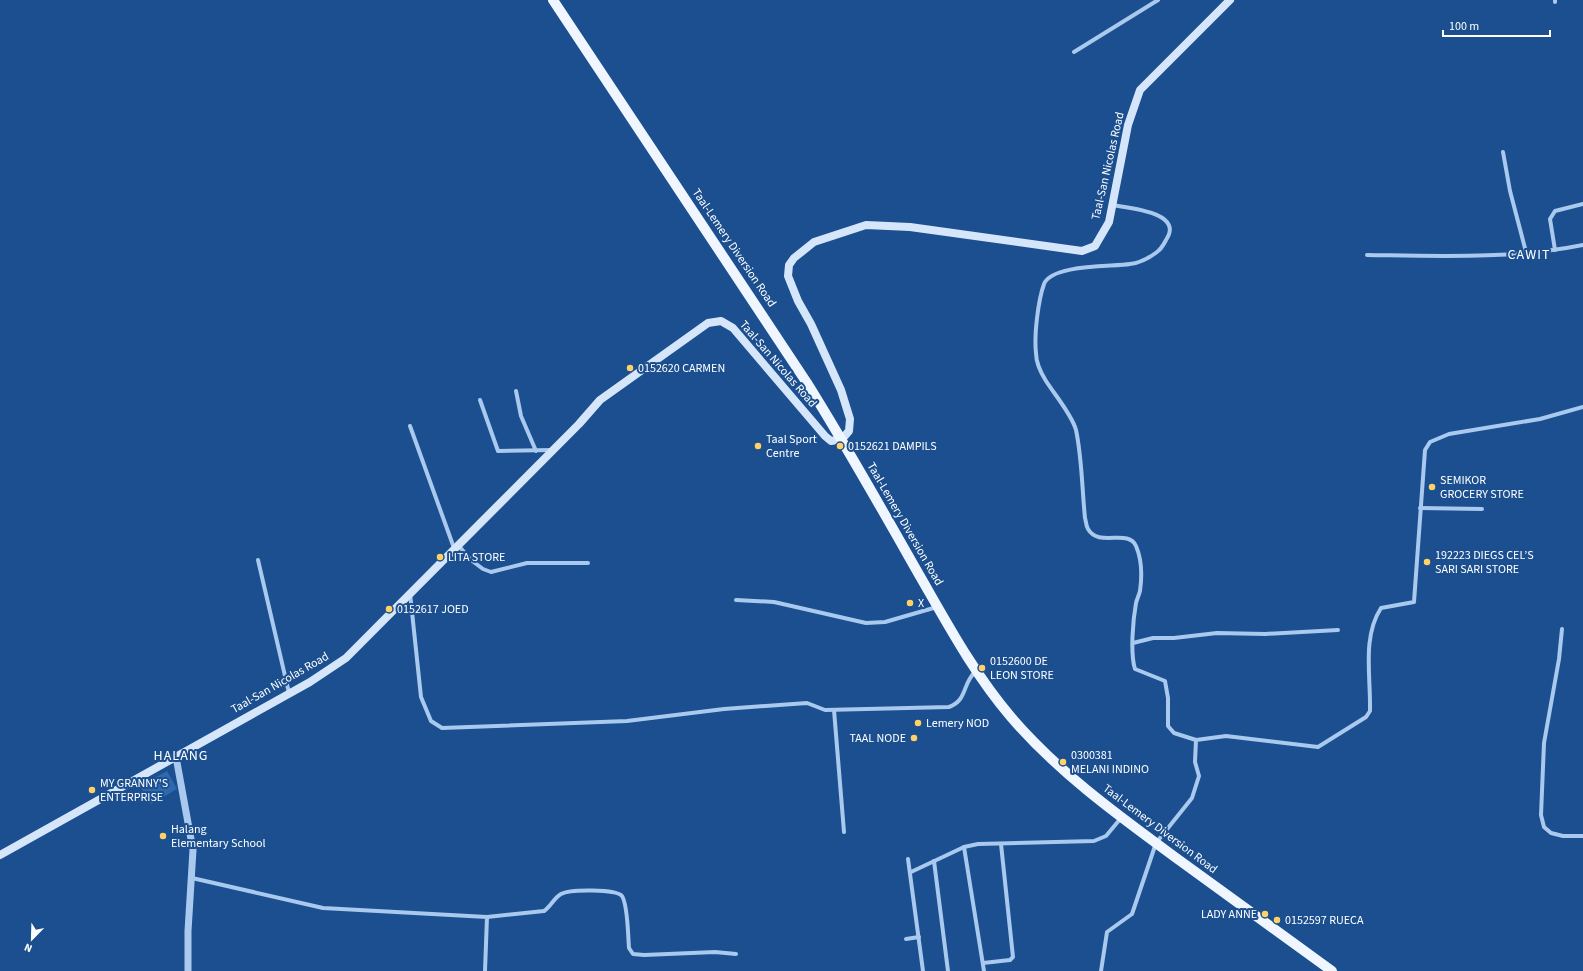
<svg xmlns="http://www.w3.org/2000/svg" width="1583" height="971" font-family="'Source Sans 3',sans-serif">
  <style>
    .green { fill: #2e69ad }
    .lines { fill: none; stroke-linecap: round; stroke-linejoin: round }
    .minor { stroke: #a9c9ee; stroke-width: 4 }
    .tertiary { stroke: #a9c9ee; stroke-width: 7 }
    .secondary { stroke: #d6e6fa; stroke-width: 8 }
    .primary { stroke: #f0f6ff; stroke-width: 10 }
    .poi-dot { fill: #ffd166; stroke: #1b4f8f; stroke-width: 1.5 }
    .labels { text-anchor: middle; dominant-baseline: central; stroke-width: 4; stroke-linejoin: round; paint-order: stroke }
    .street-label { font-size: 12px; fill: #fff; stroke: #1b4f8f }
    .poi-label { font-size: 12px; fill: #fff; stroke: #1b4f8f; text-anchor: start }
    .quarter-label { font-size: 14px; letter-spacing: 1px; fill: #fff; stroke: #1b4f8f }
  </style>
  <rect width="100%" height="100%" fill="#1b4f8f"/>
  <!-- green -->
  <path class="green" d="M167 771 177 789 151 804 140 786Z"/>
  <g class="lines">
    <!-- minor -->
    <g class="minor">
      <path d="M1555 0V2"/>
      <path d="M1074 52 1158 0"/>
      <path d="M1503 152 1510 191 1526 252"/>
      <path d="M1112 205C1128 208 1185 212 1166 240 1164 244 1161 249 1157 252 1149 258 1140 263 1130 264 1112 267 1052 264 1044 284 1038 301 1034 335 1036 353 1036 362 1041 373 1046 381 1055 395 1072 415 1076 430 1082 458 1082 489 1085 518 1086 521 1086 526 1088 529 1099 548 1128 528 1136 546 1142 560 1142 577 1140 591 1139 595 1137 599 1136 603 1133 620 1130 653 1135 669L1165 681 1168 698V726L1174 733 1196 740"/>
      <path d="M1555 250 1550 219 1555 211 1583 204"/>
      <path d="M1367 255C1439 256 1513 259 1583 245"/>
      <path d="M516 391 521 416 536 451"/>
      <path d="M480 400 498 451 552 450"/>
      <path d="M410 426 454 548"/>
      <path d="M1420 508 1482 509"/>
      <path d="M458 545 471 560 483 569 491 572 527 563H588"/>
      <path d="M258 560 289 693"/>
      <path d="M410 593 421 697 431 721 442 728 627 721 724 709 807 703 825 710 949 707C968 700 962 683 976 671"/>
      <path d="M736 600 774 602 866 623 885 622 937 607"/>
      <path d="M1562 629 1559 659 1544 743 1541 815 1544 827 1551 833 1563 836H1583"/>
      <path d="M1133 643 1153 638H1174L1217 633 1265 634 1338 630"/>
      <path d="M834 710 844 832"/>
      <path d="M964 847 984 971"/>
      <path d="M908 859 923 971"/>
      <path d="M934 861 948 971"/>
      <path d="M911 872 964 847 978 844 1094 841 1106 836 1121 818"/>
      <path d="M192 878 323 908 487 917 485 971"/>
      <path d="M487 917 544 911C551 906 554 898 561 894 570 889 616 889 622 896 628 905 628 937 629 948L633 954 644 955 715 952 736 954"/>
      <path d="M906 939 919 937"/>
      <path d="M983 963 1010 960 1013 957 1001 844"/>
      <path d="M1101 971 1107 932 1132 914 1156 843 1192 798 1199 776 1195 762 1196 740 1226 736 1318 747 1366 717 1370 711V704C1370 672 1363 636 1381 608L1414 602 1425 450 1430 442 1449 434 1540 419 1583 407"/>
    </g>
    <!-- tertiary -->
    <path class="tertiary" d="M176 757 193 850 188 931V971"/>
    <!-- secondary -->
    <path class="secondary" d="M0 855 310 682 346 658 579 424 600 400 708 323 721 321 733 328 825 436 831 441 842 439 849 431 850 419 841 390 811 324 798 301 788 276 789 265 794 258 814 242 866 225 910 227 1082 251 1095 246 1109 222 1128 125 1140 90 1230 0"/>
    <!-- primary -->
    <path class="primary" d="M553 0 807 383C847 447 884 513 921 578 948 625 975 675 1011 717 1059 773 1119 816 1179 860 1230 897 1281 934 1332 971"/>
  </g>
  <!-- markers -->
  <g class="poi-dot">
    <circle cx="630" cy="368" r="4"/>
    <circle cx="758" cy="446" r="4"/>
    <circle cx="840" cy="446" r="4"/>
    <circle cx="1432" cy="487" r="4"/>
    <circle cx="440" cy="557" r="4"/>
    <circle cx="1427" cy="562" r="4"/>
    <circle cx="910" cy="603" r="4"/>
    <circle cx="389" cy="609" r="4"/>
    <circle cx="982" cy="668" r="4"/>
    <circle cx="918" cy="723" r="4"/>
    <circle cx="914" cy="738" r="4"/>
    <circle cx="1063" cy="762" r="4"/>
    <circle cx="92" cy="790" r="4"/>
    <circle cx="163" cy="836" r="4"/>
    <circle cx="1265" cy="914" r="4"/>
    <circle cx="1277" cy="920" r="4"/>
  </g>
  <g class="labels">
    <!-- street labels -->
    <g class="street-label">
      <text transform="translate(1108 166) rotate(-77)">Taal-San Nicolas Road</text>
      <text transform="translate(734 248) rotate(56)">Taal-Lemery Diversion Road</text>
      <text transform="translate(778 364) rotate(49)">Taal-San Nicolas Road</text>
      <text transform="translate(905 524) rotate(60)">Taal-Lemery Diversion Road</text>
      <text transform="translate(280 683) rotate(-30)">Taal-San Nicolas Road</text>
      <text transform="translate(1160 829) rotate(37)">Taal-Lemery Diversion Road</text>
    </g>
    <!-- poi labels -->
    <g class="poi-label">
      <text x="638" y="368">0152620 CARMEN</text>
      <text x="766" y="439">Taal Sport<tspan x="766" dy="14">Centre</tspan></text>
      <text x="848" y="446">0152621 DAMPILS</text>
      <text x="1440" y="480">SEMIKOR<tspan x="1440" dy="14">GROCERY STORE</tspan></text>
      <text x="1435" y="555">192223 DIEGS CEL’S<tspan x="1435" dy="14">SARI SARI STORE</tspan></text>
      <text x="448" y="557">LITA STORE</text>
      <text x="918" y="603">X</text>
      <text x="397" y="609">0152617 JOED</text>
      <text x="990" y="661">0152600 DE<tspan x="990" dy="14">LEON STORE</tspan></text>
      <text x="926" y="723">Lemery NOD</text>
      <text x="906" y="738" text-anchor="end">TAAL NODE</text>
      <text x="1071" y="755">0300381<tspan x="1071" dy="14">MELANI INDINO</tspan></text>
      <text x="100" y="783">MY GRANNY'S<tspan x="100" dy="14">ENTERPRISE</tspan></text>
      <text x="171" y="829">Halang<tspan x="171" dy="14">Elementary School</tspan></text>
      <text x="1257" y="914" text-anchor="end">LADY ANNE</text>
      <text x="1285" y="920">0152597 RUECA</text>
    </g>
    <!-- quarter labels -->
    <g class="quarter-label">
      <text x="1529" y="255">CAWIT</text>
      <text x="181" y="756">HALANG</text>
    </g>
  </g>
  <!-- north arrow -->
  <g transform="translate(32 939) rotate(203)" stroke="#1b4f8f" stroke-width="3" paint-order="stroke">
  <path d="M0-3L7 15L0 10L-7 15Z" fill="#ffffff"/>
  <text y="-6" font-size="11" font-weight="bold" text-anchor="middle" fill="#ffffff">N</text>
  </g>
  <!-- scale -->
  <path d="M1443 30v6h107v-6" fill="none" stroke="#ffffff" stroke-width="2"/>
  <text x="1449" y="30" font-size="12" fill="#ffffff" stroke="#1b4f8f" stroke-width="3" paint-order="stroke">100 m</text>
</svg>
